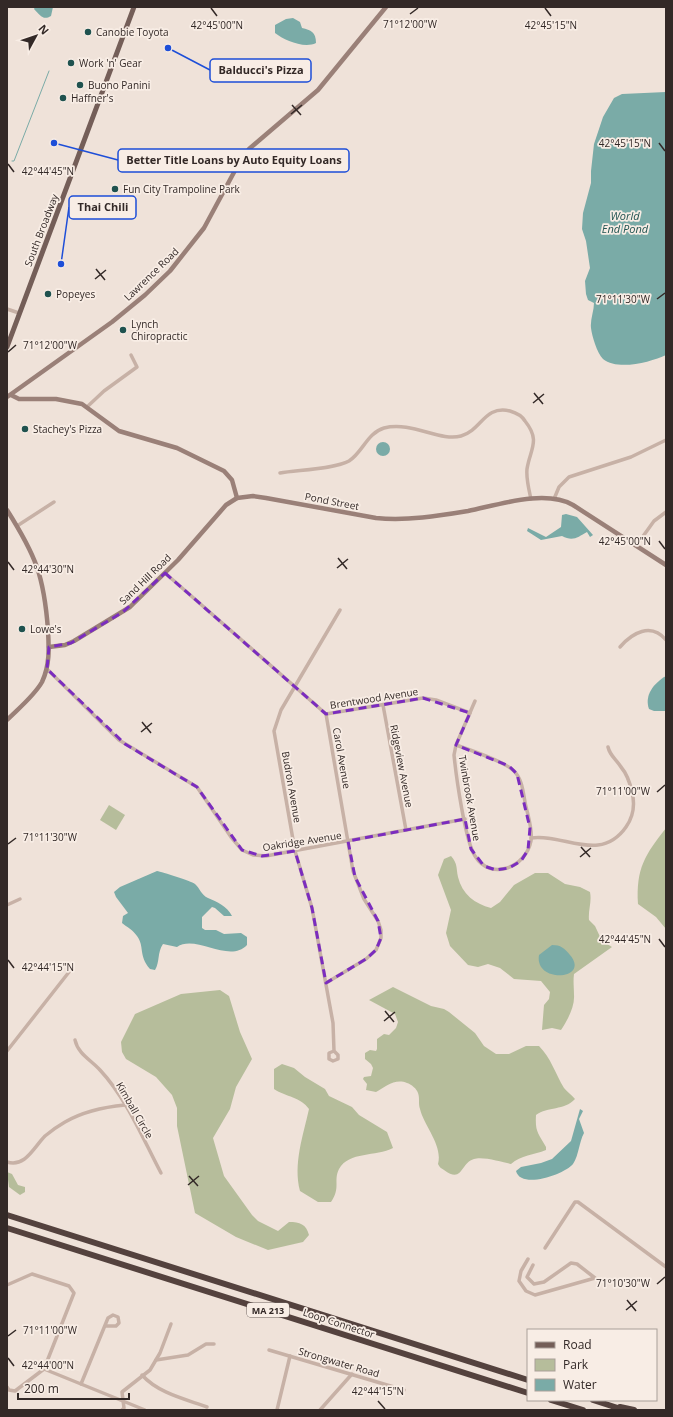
<svg xmlns="http://www.w3.org/2000/svg" width="673" height="1417" font-family="'Open Sans',sans-serif">
  <style>
    .green { fill: #b6bd9b }
    .water { fill: #7aaba7 }
    .lines { fill: none; stroke-linecap: round; stroke-linejoin: round }
    .stream { stroke: #7aaba7; stroke-width: 1 }
    .street { stroke: #c7b1a6; stroke-width: 3.5 }
    .secondary { stroke: #9a8078; stroke-width: 4.5 }
    .primary { stroke: #745e58; stroke-width: 5 }
    .highway { stroke: #54423e; stroke-width: 6 }
    .marked { fill: none; stroke: #7b2cbf; stroke-width: 3; stroke-dasharray: 8 5; stroke-linejoin: round }
    .ticks { fill: none; stroke: #332927; stroke-width: 1.5 }
    .poi-dot { fill: #1f524f; stroke: #f8ede5; stroke-width: 1.5 }
    .labels { text-anchor: middle; dominant-baseline: central; stroke-width: 3.5; stroke-linejoin: round; paint-order: stroke }
    .shield { fill: #f8ede5; stroke: #6e6460; stroke-width: 1 }
    .shield-label { font-size: 9px; font-weight: bold; fill: #332927 }
    .poi-label { font-size: 10px; fill: #332927; stroke: #f8ede5; text-anchor: start }
    .street-label { font-size: 10px; fill: #332927; stroke: #f8ede5 }
    .water-label { font-size: 11px; font-style: italic; fill: #1f524f; stroke: #f8ede5 }
    .ticks-label { font-size: 10px; text-anchor: middle; fill: #332927; stroke: #f8ede5; stroke-width: 3.5; stroke-linejoin: round; paint-order: stroke }
    .leader { fill: none; stroke: #1d4ed8; stroke-width: 1.5 }
    .callout-dot { fill: #1d4ed8; stroke: #f8ede5; stroke-width: 1.5 }
    .callout { fill: #f8ede5; stroke: #1d4ed8; stroke-width: 1.5 }
    .callout-label { font-size: 11px; text-anchor: middle; font-weight: bold; fill: #332927 }
  </style>
  <rect width="100%" height="100%" fill="#efe2d9"/>
  <!-- green -->
  <g class="green">
    <path d="M109 805 125 815 116 830 100 820Z"/>
    <path d="M666 828V929L656 917 638 904C636 868 645 855 666 828Z"/>
    <path d="M451 856C458 864 456 868 458 877 462 894 475 904 491 908L500 902 514 885 535 873H548L565 884 580 887 590 892C592 902 588 910 589 920L595 926 602 941 612 947 574 974C573 982 574 987 574 995 575 1007 567 1021 561 1030L552 1028 542 1030 544 1005 549 999 550 992 541 981 514 979 500 968 488 964 478 967 468 965 450 946 446 933 451 910 438 875 444 859Z"/>
    <path d="M393 987 431 1006 444 1009 449 1012 475 1033 484 1046 496 1054H509L526 1046H539C551 1058 555 1073 564 1088 567 1092 572 1095 575 1099 564 1111 548 1106 536 1115 535 1132 538 1133 546 1147V1150C534 1155 521 1155 511 1164 503 1162 482 1156 474 1159 460 1163 463 1184 444 1170 441 1168 440 1168 438 1164 443 1145 424 1126 420 1109 418 1104 420 1098 418 1093 417 1089 411 1084 407 1083 395 1078 385 1087 376 1092L366 1090 367 1084 363 1079 364 1077 371 1076 373 1068 371 1064 365 1059V1053L370 1050 376 1051 377 1049V1039L384 1034 389 1035 396 1028 398 1022 395 1014 369 1000Z"/>
    <path d="M220 990 229 996 240 1032 252 1059 236 1087 230 1109 213 1138 224 1176 252 1215 258 1221 278 1231 289 1222C300 1222 306 1224 309 1235L303 1242 268 1250 236 1237 195 1213 177 1126V1108L172 1095 156 1077 126 1059 122 1052 121 1042 135 1014 181 994Z"/>
    <path d="M282 1064 294 1068 305 1077 325 1089 329 1096 352 1107 359 1115 387 1132 393 1148C376 1157 349 1151 339 1169 333 1181 341 1187 331 1202H318L300 1191C293 1164 303 1136 309 1109 301 1097 286 1097 274 1089V1069Z"/>
    <path d="M7 1172 12 1174 18 1185 25 1187V1192L20 1195 9 1187Z"/>
  </g>
  <!-- water -->
  <g class="water">
    <path d="M35 7H53L51 16C43 21 40 15 34 9Z"/>
    <path d="M293 18 300 22 302 28C311 30 316 32 316 43 304 49 284 40 275 33V25L286 19Z"/>
    <path d="M666 92V355C651 362 618 371 603 359 597 353 592 336 591 328 590 320 594 311 594 303L588 300 586 294 585 281 590 268 586 241 582 229 583 213 591 183V171L594 144 603 117 614 98 622 94Z"/>
    <circle cx="383" cy="449" r="7"/>
    <path d="M566 514 577 517 593 535 590 537 587 532C578 537 573 542 562 536L541 540 527 531 528 528 546 537 561 527 562 515Z"/>
    <path d="M666 676V711H654L649 709C644 695 654 683 666 676Z"/>
    <path d="M157 871C162 872 191 881 195 884 200 888 201 895 208 898 217 902 227 906 232 916H224L215 908 212 907 202 917V928L205 930H216L224 934 241 933 247 937V945C229 964 196 934 177 947L163 944C157 953 160 962 155 970L150 969C138 955 145 947 137 936 133 930 127 927 122 923L123 916 128 913 116 897 114 892 120 887Z"/>
    <path d="M552 945C561 945 564 948 570 955 591 980 534 984 539 955Z"/>
    <path d="M580 1109 583 1111 579 1119 584 1133C579 1142 579 1155 573 1164 565 1174 521 1190 516 1171L521 1167 541 1163 552 1159 571 1141Z"/>
  </g>
  <g class="lines">
    <!-- stream -->
    <path class="stream" d="M12 161H14L49 71"/>
    <!-- street -->
    <g class="street">
      <path d="M7 309 19 313"/>
      <path d="M88 406 104 391 137 367 131 355"/>
      <path d="M280 473C297 470 335 469 349 461 363 452 367 433 384 428 412 421 440 442 461 436 482 430 484 405 510 411 517 413 522 416 525 421 541 441 530 449 527 469 526 479 529 490 531 499"/>
      <path d="M554 499 559 487 569 477 631 457 666 440"/>
      <path d="M17 526 54 502"/>
      <path d="M636 546 654 521 666 512"/>
      <path d="M165 573 326 714 353 871 364 899 378 921 381 930V938L376 950 366 959 326 983"/>
      <path d="M620 647C632 633 651 622 666 640"/>
      <path d="M47 669 119 740 197 787 231 837 242 850 253 855 266 856 465 819"/>
      <path d="M383 705 406 830"/>
      <path d="M326 714 423 698 436 700 470 713"/>
      <path d="M456 745C470 750 504 761 514 771 522 779 523 791 525 802 527 813 533 829 531 841 526 867 491 882 475 856 465 841 456 775 454 755L456 745 475 701"/>
      <path d="M531 838C564 833 600 864 626 827 633 817 635 804 632 792 630 783 627 774 621 767 616 759 610 756 608 747"/>
      <path d="M7 905 20 899"/>
      <path d="M75 1040C78 1054 91 1060 100 1070 127 1099 143 1139 161 1173"/>
      <path d="M7 1051 69 972"/>
      <path d="M334 1051 338 1055V1059L333 1061 329 1059V1053L334 1051 333 1023 312 908 295 851 274 731 281 710 340 610"/>
      <path d="M7 1162C25 1168 34 1147 45 1136 51 1131 58 1126 65 1122 84 1111 104 1107 125 1105"/>
      <path d="M545 1248 575 1202H578L666 1267"/>
      <path d="M528 1259 521 1271 519 1281 526 1291 535 1295 595 1278 577 1264 571 1263 544 1282 534 1284 527 1277 533 1265"/>
      <path d="M7 1285 32 1274 69 1286 74 1293 44 1369 15 1391 9 1390 7 1387"/>
      <path d="M269 1350 404 1390"/>
      <path d="M156 1360 188 1355 206 1344H214"/>
      <path d="M44 1369 145 1410"/>
      <path d="M142 1375C158 1393 185 1399 207 1407"/>
      <path d="M81 1384 108 1318 113 1315 118 1317 119 1323 116 1326H105"/>
      <path d="M122 1410 124 1408 122 1392 150 1370 160 1353 171 1324"/>
      <path d="M277 1410 290 1356"/>
      <path d="M320 1410 352 1374"/>
    </g>
    <!-- secondary -->
    <g class="secondary">
      <path d="M11 395 19 399H56L82 404 119 431 177 448 224 471 232 480 237 498"/>
      <path d="M7 397 112 322 145 295 170 271 204 228 239 163 249 149 318 90 386 7"/>
      <path d="M7 510C36 556 44 576 48 630 49 648 50 665 42 682 34 696 19 708 7 720"/>
      <path d="M49 647 65 645 74 641 130 607 178 560 226 505 237 498 253 496 266 498 376 518C407 521 438 516 468 511 498 505 545 489 573 505L666 565"/>
    </g>
    <!-- primary -->
    <path class="primary" d="M7 347 134 7"/>
    <!-- highway -->
    <g class="highway">
      <path d="M7 1215 528 1380"/>
      <path d="M7 1228 528 1393"/>
      <path d="M551 1400 583 1410"/>
      <path d="M593 1400 624 1410"/>
      <path d="M620 1407 634 1410"/>
    </g>
  </g>
  <!-- marked area -->
  <path class="marked" d="M165 573 326 714 423 698 470 713 456 745 509 766 517 774 530 828 528 850 521 861 509 868 496 870 484 866 471 849 465 819 348 841 355 877 378 921 381 938 376 950 366 959 326 983 312 908 295 851 262 856 242 850 197 787 125 744 47 669 49 647 71 643 123 612Z"/>
  <!-- ticks -->
  <path class="ticks" d="M211 8 217 16M545 8 551 16M410 14 418 8M292 105 301 115M291 114 302 105M659 143 665 151M8 164 14 172M96 269 105 280M95 279 106 270M657 299 665 293M8 352 16 345M534 393 543 404M533 403 544 394M659 541 665 549M338 558 347 569M8 562 14 570M337 568 348 559M142 722 151 733M141 732 152 723M657 792 665 785M8 844 16 838M581 847 590 857M580 857 591 848M659 939 665 947M8 960 14 968M385 1011 394 1022M384 1021 395 1012M189 1176 198 1186M188 1185 199 1176M657 1284 665 1277M627 1300 636 1311M626 1310 637 1301M8 1336 16 1330M8 1358 14 1366M378 1401 385 1409"/>
  <!-- markers -->
  <g class="poi-dot">
    <circle cx="88" cy="32" r="4"/>
    <circle cx="71" cy="63" r="4"/>
    <circle cx="80" cy="85" r="4"/>
    <circle cx="63" cy="98" r="4"/>
    <circle cx="115" cy="189" r="4"/>
    <circle cx="48" cy="294" r="4"/>
    <circle cx="123" cy="330" r="4"/>
    <circle cx="25" cy="429" r="4"/>
    <circle cx="22" cy="629" r="4"/>
  </g>
  <g class="labels">
    <!-- shield labels -->
    <rect class="shield" x="247" y="1303" width="42" height="14" rx="3"/>
    <g class="shield-label">
      <text x="268" y="1310">MA 213</text>
    </g>
    <!-- poi labels -->
    <g class="poi-label">
      <text x="96" y="32">Canobie Toyota</text>
      <text x="79" y="63">Work 'n' Gear</text>
      <text x="88" y="85">Buono Panini</text>
      <text x="71" y="98">Haffner's</text>
      <text x="123" y="189">Fun City Trampoline Park</text>
      <text x="56" y="294">Popeyes</text>
      <text x="131" y="324">Lynch<tspan x="131" dy="12">Chiropractic</tspan></text>
      <text x="33" y="429">Stachey's Pizza</text>
      <text x="30" y="629">Lowe's</text>
    </g>
    <!-- street labels -->
    <g class="street-label">
      <text transform="translate(41 230) rotate(-69)">South Broadway</text>
      <text transform="translate(151 274) rotate(-44)">Lawrence Road</text>
      <text transform="translate(332 501) rotate(11)">Pond Street</text>
      <text transform="translate(145 579) rotate(-44)">Sand Hill Road</text>
      <text transform="translate(374 698) rotate(-9)">Brentwood Avenue</text>
      <text transform="translate(342 758) rotate(80)">Carol Avenue</text>
      <text transform="translate(402 766) rotate(79)">Ridgeview Avenue</text>
      <text transform="translate(292 787) rotate(80)">Budron Avenue</text>
      <text transform="translate(470 798) rotate(80)">Twinbrook Avenue</text>
      <text transform="translate(302 841) rotate(-9)">Oakridge Avenue</text>
      <text transform="translate(135 1110) rotate(60)">Kimball Circle</text>
      <text transform="translate(339 1323) rotate(18)">Loop Connector</text>
      <text transform="translate(339 1362) rotate(16)">Strongwater Road</text>
    </g>
    <!-- water labels -->
    <g class="water-label">
      <text x="625" y="215">World<tspan x="625" dy="13">End Pond</tspan></text>
    </g>
  </g>
  <g class="ticks-label">
    <text x="410" y="28">71°12'00"W</text>
    <text x="217" y="29">42°45'00"N</text>
    <text x="551" y="29">42°45'15"N</text>
    <text x="625" y="147">42°45'15"N</text>
    <text x="48" y="175">42°44'45"N</text>
    <text x="623" y="303">71°11'30"W</text>
    <text x="50" y="349">71°12'00"W</text>
    <text x="625" y="545">42°45'00"N</text>
    <text x="48" y="573">42°44'30"N</text>
    <text x="623" y="795">71°11'00"W</text>
    <text x="50" y="841">71°11'30"W</text>
    <text x="625" y="943">42°44'45"N</text>
    <text x="48" y="971">42°44'15"N</text>
    <text x="623" y="1287">71°10'30"W</text>
    <text x="50" y="1334">71°11'00"W</text>
    <text x="48" y="1369">42°44'00"N</text>
    <text x="378" y="1395">42°44'15"N</text>
  </g>
  <!-- callouts -->
  <path class="leader" d="M168 48L210 70M54 143L118 160M61 264L69 207"/>
  <g class="callout-dot">
    <circle cx="168" cy="48" r="4"/>
    <circle cx="54" cy="143" r="4"/>
    <circle cx="61" cy="264" r="4"/>
  </g>
  <g class="callout">
    <rect x="210" y="59" width="101" height="23" rx="4"/>
    <rect x="118" y="149" width="231" height="23" rx="4"/>
    <rect x="69" y="196" width="67" height="23" rx="4"/>
  </g>
  <g class="callout-label">
    <text x="261" y="74">Balducci's Pizza</text>
    <text x="234" y="164">Better Title Loans by Auto Equity Loans</text>
    <text x="103" y="211">Thai Chili</text>
  </g>
  <!-- border -->
  <rect width="673" height="1417" fill="none" stroke="#332927" stroke-width="16"/>
  <!-- legend -->
  <rect x="527" y="1329" width="130" height="72" fill="#f8ede5" stroke="#a99f99"/>
  <rect x="535" y="1342" width="20" height="6" fill="#745e58" stroke="#a99f99"/>
  <text x="563" y="1349" font-size="12" fill="#332927">Road</text>
  <rect x="535" y="1359" width="20" height="12" fill="#b6bd9b" stroke="#a99f99"/>
  <text x="563" y="1369" font-size="12" fill="#332927">Park</text>
  <rect x="535" y="1379" width="20" height="12" fill="#7aaba7" stroke="#a99f99"/>
  <text x="563" y="1389" font-size="12" fill="#332927">Water</text>
  <!-- north arrow -->
  <g transform="translate(36 36) rotate(50)" stroke="#f8ede5" stroke-width="3" paint-order="stroke">
  <path d="M0-3L7 15L0 10L-7 15Z" fill="#332927"/>
  <text y="-6" font-size="11" font-weight="bold" text-anchor="middle" fill="#332927">N</text>
  </g>
  <!-- scale -->
  <path d="M18 1393v6h111v-6" fill="none" stroke="#332927" stroke-width="2"/>
  <text x="24" y="1393" font-size="12" fill="#332927" stroke="#f8ede5" stroke-width="3" paint-order="stroke">200 m</text>
</svg>
